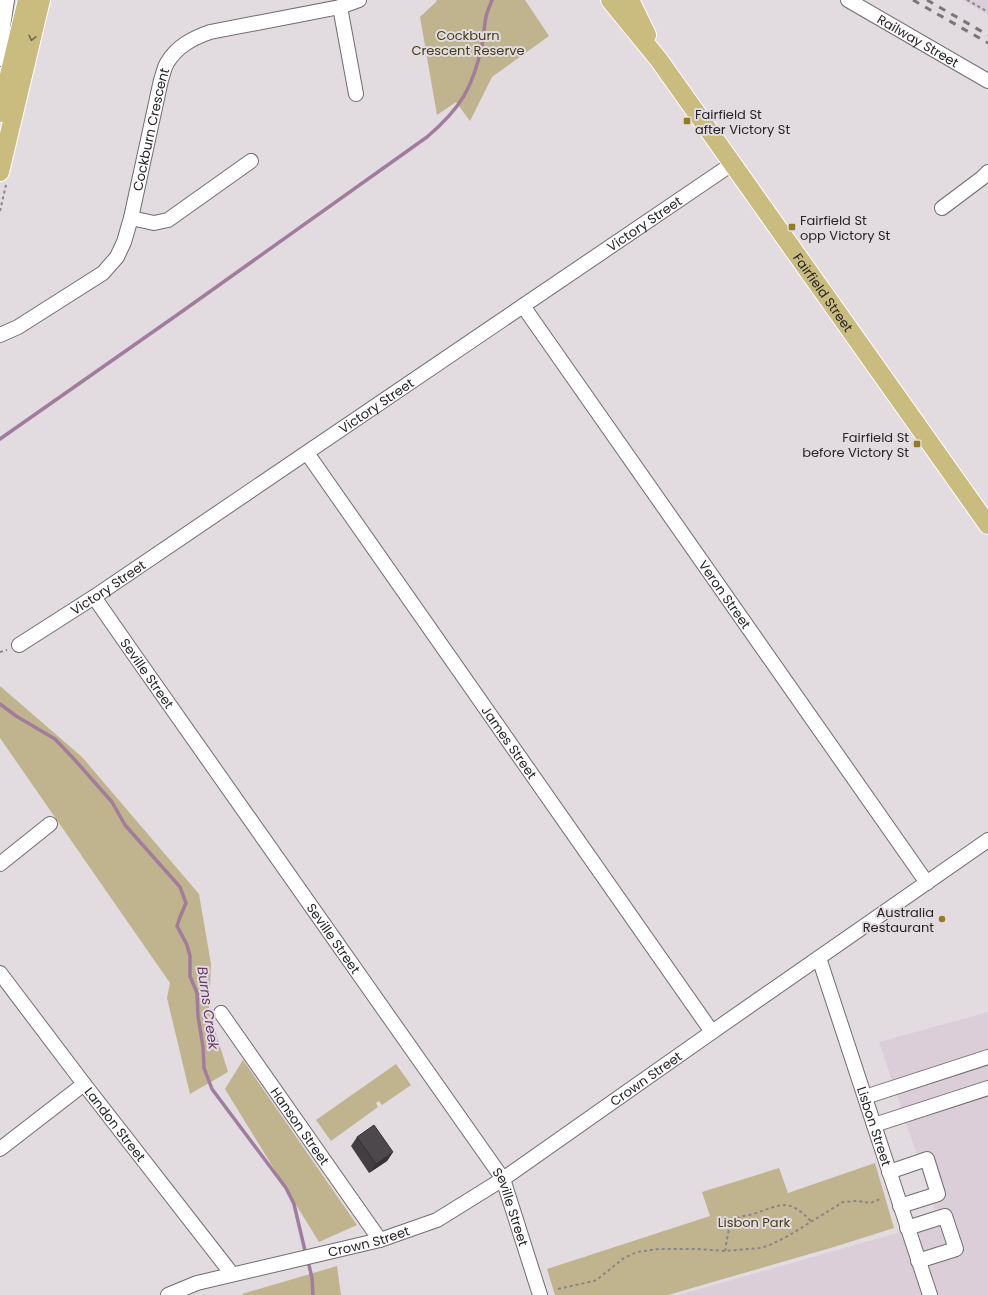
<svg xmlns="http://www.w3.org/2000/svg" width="988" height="1295" font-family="Poppins,sans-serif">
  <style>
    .built { fill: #dbced9 }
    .green { fill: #bfb48d }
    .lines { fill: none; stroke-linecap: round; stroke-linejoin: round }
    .stream { stroke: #a27c9d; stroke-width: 3.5 }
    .minor-casing { stroke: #726c71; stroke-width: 16 }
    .major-casing { stroke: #fff; stroke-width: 20 }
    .path { stroke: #898588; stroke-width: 2; stroke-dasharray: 3 3; stroke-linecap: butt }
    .minor { stroke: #fff; stroke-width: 14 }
    .major { stroke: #cabb7f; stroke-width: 18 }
    .rail { stroke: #797679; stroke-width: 3; stroke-dasharray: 7 7; stroke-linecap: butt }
    .wall { fill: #423e41 }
    .shaded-wall { fill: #363235 }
    .building { fill: #4d484c; stroke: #363235 }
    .oneway { stroke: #70684e }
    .poi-dot { fill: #947c23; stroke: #e2dce1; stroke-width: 1.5 }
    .labels { text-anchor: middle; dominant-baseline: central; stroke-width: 4; stroke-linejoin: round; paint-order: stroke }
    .park-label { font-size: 13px; fill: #473c16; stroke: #e2dce1 }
    .street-label { font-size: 13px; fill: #262426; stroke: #e2dce1 }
    .poi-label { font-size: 13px; fill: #262426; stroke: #e2dce1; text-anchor: start }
    .water-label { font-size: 14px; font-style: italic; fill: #6a3865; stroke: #e2dce1 }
  </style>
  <rect width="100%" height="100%" fill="#e2dce1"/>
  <!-- built -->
  <g class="built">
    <path d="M963 0H988V15Z"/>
    <path d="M988 1012V1295H679L939 1221 879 1042Z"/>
  </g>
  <!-- green -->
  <g class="green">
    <path d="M436 0H525L549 36 492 77 470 121 456 102 437 115 420 17 437 1Z"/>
    <path d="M0 686 82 757 199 894 211 964 209 1011 228 1072 190 1094 167 998 170 983 0 738Z"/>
    <path d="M243 1060 357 1225 319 1242 225 1089Z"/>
    <path d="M396 1064 411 1085 382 1105 379 1101 376 1103 378 1107 331 1141 316 1120Z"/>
    <path d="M875 1163 894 1228 834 1247 668 1295H555L547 1269 710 1216 702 1192 779 1168 788 1193Z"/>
    <path d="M337 1266 341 1295H243L242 1294Z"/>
  </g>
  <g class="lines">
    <!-- stream -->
    <g class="stream">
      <path d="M0 439 177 315 427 137C460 109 473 88 482 45 484 36 484 26 486 17 487 11 490 6 492 0"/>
      <path d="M0 704 16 716 55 739 74 759 112 802 125 825 180 887 186 903 180 917 177 926 187 945 190 956V976L197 993 198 1016 203 1047 204 1068 212 1089 286 1188 294 1204 306 1255"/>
      <path d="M308 1261 312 1278 313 1295"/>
    </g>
    <defs>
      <g id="minor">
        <path id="s1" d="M848 0 988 81"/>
        <path d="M340 7 356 94"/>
        <path d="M0 59 3 27 7 0"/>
        <path d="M942 208 982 178 988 172"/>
        <path d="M131 218 154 223 168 220 251 161"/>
        <path id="s2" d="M523 306 927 883"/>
        <path id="s3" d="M0 335 18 327 103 273 117 257 124 242 131 218 161 80C163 75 164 68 167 63 177 46 193 38 210 32L340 7 359 0"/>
        <path id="s4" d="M307 453 712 1032"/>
        <path id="s5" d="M94 597 133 653 503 1179 540 1295"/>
        <path id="s6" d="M19 645 94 597 732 164"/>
        <path d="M0 864 50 824"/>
        <path id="s7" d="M819 958 930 1295"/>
        <path id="s8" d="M0 973 84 1084 232 1274"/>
        <path id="s9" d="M221 1013 380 1240"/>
        <path d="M865 1097 988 1057"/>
        <path d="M874 1125 988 1088"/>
        <path d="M0 1149 84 1084"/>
        <path d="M889 1172 927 1159 938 1194 900 1206"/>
        <path d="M907 1228 945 1216 956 1249 918 1261"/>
        <path id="s10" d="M168 1295 197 1283 380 1240 437 1220 503 1179 712 1032 988 840"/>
      </g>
      <g id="major">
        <path id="s11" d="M610 0 659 60 988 525"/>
        <path d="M630 0 647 35"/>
        <path d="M0 113 27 0"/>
        <path d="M0 172 41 0"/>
      </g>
    </defs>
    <!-- minor casing -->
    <use href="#minor" class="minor-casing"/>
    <!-- major casing -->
    <use href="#major" class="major-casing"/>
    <!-- path -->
    <g class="path">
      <path d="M967 0 988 12"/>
      <path d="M0 211 6 185"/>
      <path d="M0 652 7 650"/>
      <path d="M725 1251C727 1243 727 1229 733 1221 737 1216 747 1216 753 1214 781 1205 788 1197 811 1221"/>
      <path d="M558 1289 594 1281 599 1278 624 1258 637 1252 659 1249H697L725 1251 761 1248 772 1244 788 1236 843 1202 857 1201 871 1203 882 1198"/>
    </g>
    <!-- minor -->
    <use href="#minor" class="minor"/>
    <!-- major -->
    <use href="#major" class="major"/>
    <!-- rail -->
    <g class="rail">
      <path d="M913 0 988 43"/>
      <path d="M927 0 988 35"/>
    </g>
  </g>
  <!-- wall -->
  <path class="wall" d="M357 1137 393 1152 387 1161 369 1173 351 1146Z"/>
  <!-- shaded-wall -->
  <path class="shaded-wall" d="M393 1152 387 1161 369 1173 376 1164Z"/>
  <!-- building -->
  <path class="building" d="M374 1125 393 1152 376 1164 357 1137Z"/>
  <!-- one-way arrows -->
  <defs><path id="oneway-chevron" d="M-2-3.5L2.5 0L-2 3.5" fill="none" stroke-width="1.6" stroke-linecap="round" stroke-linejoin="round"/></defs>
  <use class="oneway" href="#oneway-chevron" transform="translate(32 38) rotate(103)"/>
  <!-- markers -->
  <g class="poi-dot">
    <rect x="683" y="117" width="8" height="8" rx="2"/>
    <rect x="788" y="223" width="8" height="8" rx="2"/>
    <rect x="913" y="440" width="8" height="8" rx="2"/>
    <circle cx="942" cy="919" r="4"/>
  </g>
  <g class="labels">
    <!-- park labels -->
    <g class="park-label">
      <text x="468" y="35">Cockburn<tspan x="468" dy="15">Crescent Reserve</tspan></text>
      <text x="754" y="1222">Lisbon Park</text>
    </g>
    <!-- street labels -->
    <g class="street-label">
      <text stroke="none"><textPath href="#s1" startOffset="81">Railway Street</textPath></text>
      <text stroke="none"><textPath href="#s3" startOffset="274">Cockburn Crescent</textPath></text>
      <text stroke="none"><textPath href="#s6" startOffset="754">Victory Street</textPath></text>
      <text stroke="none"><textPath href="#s11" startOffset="362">Fairfield Street</textPath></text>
      <text stroke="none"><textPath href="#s6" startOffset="430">Victory Street</textPath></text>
      <text stroke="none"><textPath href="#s6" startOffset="106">Victory Street</textPath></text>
      <text stroke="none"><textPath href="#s2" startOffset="352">Veron Street</textPath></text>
      <text stroke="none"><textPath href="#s5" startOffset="93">Seville Street</textPath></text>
      <text stroke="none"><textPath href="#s4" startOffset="353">James Street</textPath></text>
      <text stroke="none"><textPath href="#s5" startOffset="417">Seville Street</textPath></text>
      <text stroke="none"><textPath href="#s10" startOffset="532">Crown Street</textPath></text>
      <text stroke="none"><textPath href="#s8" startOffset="190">Landon Street</textPath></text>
      <text stroke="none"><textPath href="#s9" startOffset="138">Hanson Street</textPath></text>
      <text stroke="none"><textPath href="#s7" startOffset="177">Lisbon Street</textPath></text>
      <text stroke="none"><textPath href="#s5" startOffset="740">Seville Street</textPath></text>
      <text stroke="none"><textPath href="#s10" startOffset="208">Crown Street</textPath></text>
    </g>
    <!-- poi labels -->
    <g class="poi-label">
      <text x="695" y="114">Fairfield St<tspan x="695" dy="15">after Victory St</tspan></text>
      <text x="800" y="220">Fairfield St<tspan x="800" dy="15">opp Victory St</tspan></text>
      <text x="909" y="437" text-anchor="end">Fairfield St<tspan x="909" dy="15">before Victory St</tspan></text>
      <text x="934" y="912" text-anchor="end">Australia<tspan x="934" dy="15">Restaurant</tspan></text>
    </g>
    <!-- water labels -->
    <g class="water-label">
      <text transform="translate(208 1008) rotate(82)">Burns Creek</text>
    </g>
  </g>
</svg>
